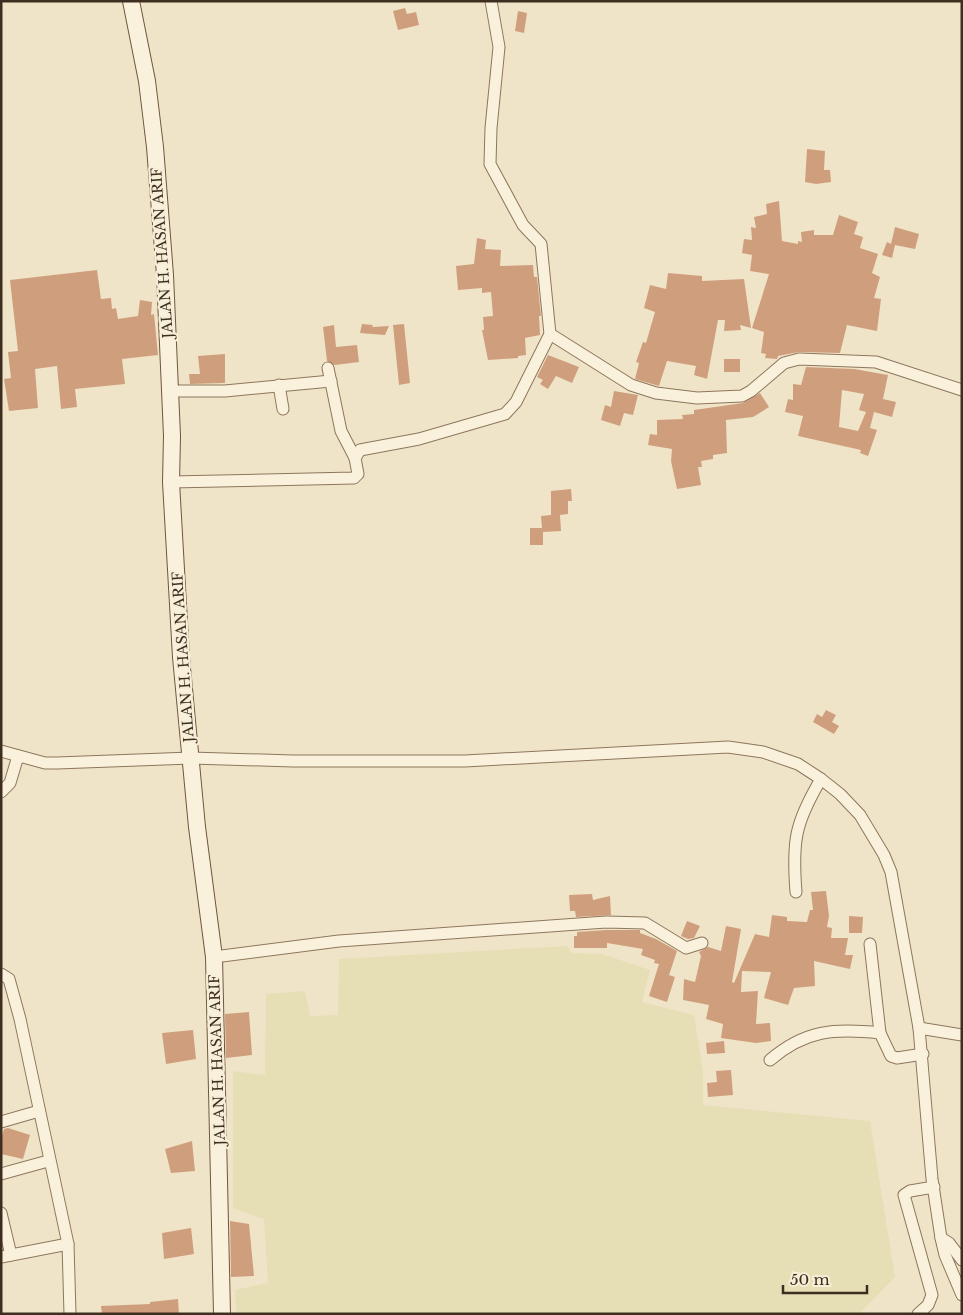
<svg xmlns="http://www.w3.org/2000/svg" width="963" height="1315" font-family="'Libre Baskerville',serif">
  <style>
    .farmland { fill: #e6deb5 }
    .building { fill: #cf9f7d; fill-rule: evenodd }
    .lines { fill: none; stroke-linecap: round; stroke-linejoin: round }
    .minor-casing { stroke: #8d765c; stroke-width: 13 }
    .secondary-casing { stroke: #6f573f; stroke-width: 18 }
    .minor { stroke: #faf1dc; stroke-width: 11 }
    .secondary { stroke: #faf1dc; stroke-width: 16 }
    .labels { text-anchor: middle; dominant-baseline: central; stroke-width: 4.5; stroke-linejoin: round; paint-order: stroke }
    .street-label { font-size: 14px; fill: #3d2e20; stroke: #f7eed8 }
  </style>
  <rect width="100%" height="100%" fill="#f0e4c8"/>
  <!-- farmland -->
  <path class="farmland" d="M567 946 572 953 602 954 650 970 642 1002 694 1015 703 1071V1105L870 1121 895 1277 859 1314H236L235 1290 268 1283 264 1219 233 1208V1071L265 1075 266 994 305 991 310 1016 338 1015 339 959Z"/>
  <!-- building -->
  <g class="building">
    <path d="M405 8 407 14 416 12 419 25 398 30 393 11Z"/>
    <path d="M518 11 527 13 524 33 515 31Z"/>
    <path d="M807 149 825 151 824 170H830L831 182 816 184 805 182Z"/>
    <path d="M779 201 782 241 798 244V241L802 242 801 232 814 230V235H833L839 215 858 222 854 234 863 237 860 248 878 254 872 273 880 277 874 298 881 299 877 331 847 325 840 353 799 352 778 356 777 359 765 358 766 354 761 353 764 332 752 328 769 274 750 271 752 255 742 253 744 239 752 240 751 227 756 228 754 217 767 214 766 204Z"/>
    <path d="M895 227 919 234 915 249 895 245 892 258 882 255 887 242 891 244Z"/>
    <path d="M477 238 486 240 485 249 501 250 500 266 533 265 534 277H537L541 316H539L540 335 525 338 526 355 518 356V358L488 360 482 330H484L483 317 493 316 491 292 482 293V288L458 290 456 266 474 264Z"/>
    <path d="M97 270 101 299 111 298 112 309 116 308 118 319 138 316 140 300 152 302 151 315 154 314 158 355 122 359 125 384 75 389 77 407 61 409 57 366 35 369 38 408 9 411 4 379 11 378 8 352 18 351 10 280Z"/>
    <path d="M668 273 702 276V281L744 279 751 328 740 325 741 330 724 331 725 320H718L707 379 694 375 696 366 667 361 659 386 635 379 639 363 636 362 643 342 646 343 655 312 644 308 650 285 666 289Z"/>
    <path d="M362 324 373 325 372 327 389 326 385 335 360 333Z"/>
    <path d="M404 324 410 383 399 385 393 325Z"/>
    <path d="M334 325 336 347 357 345 359 362 335 365 327 361 323 327Z"/>
    <path d="M225 354V383L190 384 189 374H200L198 356Z"/>
    <path d="M548 355 579 367 572 383 556 376 548 389 540 384 543 380 537 377Z"/>
    <rect x="724" y="359" width="16" height="13"/>
    <path d="M806 367 854 369 888 375 883 399 896 402 892 417 874 412 870 428 877 430 868 456 860 453 861 450 798 436 803 416 785 412 788 399 793 400V384L801 385ZM842 390 864 394 859 410 866 412 858 431 839 427Z"/>
    <path d="M614 391 638 395 633 415 624 413 620 426 601 420 605 405 611 407Z"/>
    <path d="M760 393 769 407 753 417 726 420 727 453 713 455V459L701 461 702 467H698L701 485 677 489 671 461 672 449 648 445 650 434 657 435V420L683 419 682 415 694 414V410L743 403Z"/>
    <path d="M571 489 572 501H568V514L560 515 561 531 543 532V545H530V528H542L541 516 551 515V491Z"/>
    <path d="M826 710 836 715 832 722 839 726 834 734 813 722 817 714 822 717Z"/>
    <path d="M826 891 829 916 827 927 832 928 831 938H848L845 955H853L850 969 814 961 815 986 794 988 788 1005 764 998 771 972 742 971 741 992 758 991 756 1024 770 1023 771 1041 756 1043 721 1038 723 1024 706 1019 709 1005 683 1000 684 979 695 982 701 956 699 952 708 947 721 951 726 926 741 929 732 982 734 983 755 934 769 937 772 915 787 917V921L807 922 810 910H813L811 892Z"/>
    <path d="M592 894 593 900 610 896 611 915 576 917 575 911H570L569 895Z"/>
    <path d="M849 916 863 917 862 933H849Z"/>
    <path d="M687 921 700 926 694 938 688 939 681 936Z"/>
    <path d="M606 930H640V933L656 939 677 951 669 975 675 977 667 1002 649 996 659 964 654 963 655 960 641 955 643 949 607 943V948H574V936H577V932Z"/>
    <path d="M249 1012 252 1055 226 1058 225 1014Z"/>
    <path d="M193 1030 196 1059 166 1064 162 1033Z"/>
    <path d="M724 1041 725 1053 707 1054 706 1043Z"/>
    <path d="M731 1070 733 1095 708 1097 707 1083 717 1082 716 1071Z"/>
    <path d="M8 1128 30 1135 23 1159 1 1154V1140L4 1129Z"/>
    <path d="M192 1141 195 1171 171 1173 165 1149Z"/>
    <path d="M230 1221 249 1224 254 1276 231 1277Z"/>
    <path d="M191 1228 194 1254 164 1259 162 1233Z"/>
    <path d="M178 1299 179 1314H102L101 1306 150 1304V1302Z"/>
  </g>
  <g class="lines">
    <defs>
      <g id="minor">
        <path d="M550 334 631 385 656 393 697 398 742 396 751 391 784 363 799 359 876 362 962 390"/>
        <path d="M328 368 341 431 355 458"/>
        <path d="M279 385 283 409"/>
        <path d="M170 391H225L331 381"/>
        <path d="M171 482 354 478 358 474 355 458 360 450 419 439 505 414 516 402 550 334 541 244 523 225 490 164 491 128 499 47 491 1"/>
        <path d="M1 751 45 763H57L191 758 293 761H465L728 747 763 752 798 764 821 779 840 794 860 815 884 855 891 872 919 1028 932 1179 941 1238 949 1243 962 1260"/>
        <path d="M1 792 10 783 18 756"/>
        <path d="M796 892C792 841 795 823 821 779"/>
        <path d="M870 944 880 1033"/>
        <path d="M214 957 339 941 606 922 645 923 686 948 702 943"/>
        <path d="M1 974 9 979 20 1019 68 1244 70 1314"/>
        <path d="M919 1028 962 1035"/>
        <path d="M770 1060C805 1030 834 1028 880 1033L891 1056 897 1058 923 1054"/>
        <path d="M1 1122 39 1111"/>
        <path d="M1 1174 48 1161"/>
        <path d="M1 1213 11 1255"/>
        <path d="M941 1238 945 1255 962 1295"/>
        <path d="M1 1257 68 1244"/>
        <path d="M918 1314 928 1305 932 1295 904 1195 910 1191 934 1187"/>
      </g>
      <path id="secondary" d="M131 1 147 81 155 147 165 275 172 436 171 482 181 657 197 827 214 957 222 1314"/>
    </defs>
    <!-- minor casing -->
    <use href="#minor" class="minor-casing"/>
    <!-- secondary casing -->
    <use href="#secondary" class="secondary-casing"/>
    <!-- minor -->
    <use href="#minor" class="minor"/>
    <!-- secondary -->
    <use href="#secondary" class="secondary"/>
  </g>
  <g class="labels">
    <!-- street labels -->
    <g class="street-label">
      <text transform="translate(162 253) rotate(-94)">JALAN H. HASAN ARIF</text>
      <text transform="translate(183 657) rotate(-94)">JALAN H. HASAN ARIF</text>
      <text transform="translate(217 1060) rotate(-92)">JALAN H. HASAN ARIF</text>
    </g>
  </g>
  <!-- border -->
  <rect width="963" height="1315" fill="none" stroke="#3d2e20" stroke-width="5"/>
  <!-- scale -->
  <path d="M783 1285v8h84v-8" fill="none" stroke="#3d2e20" stroke-width="2.5"/>
  <text x="790" y="1285" font-size="15" fill="#3d2e20" stroke="#f7eed8" stroke-width="4" paint-order="stroke">50 m</text>
</svg>
